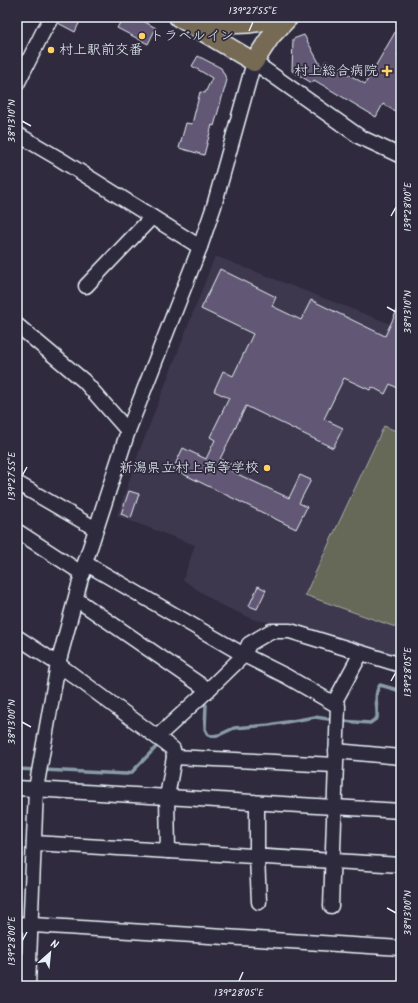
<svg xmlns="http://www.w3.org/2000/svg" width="418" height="1003" font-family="Kalam,'Klee One',sans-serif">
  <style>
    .built { fill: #3e384e }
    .green { fill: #666758; stroke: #a7aca8 }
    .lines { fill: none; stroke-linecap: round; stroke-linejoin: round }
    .stream { stroke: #8a9ca9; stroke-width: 3.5 }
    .building { fill: #625875; stroke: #e8f1f8 }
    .minor-casing { stroke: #e8f1f8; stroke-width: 17 }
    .major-casing { stroke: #e8f1f8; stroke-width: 21 }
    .minor { stroke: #2f2a3d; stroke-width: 14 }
    .major { stroke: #766a55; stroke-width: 18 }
    .ticks { fill: none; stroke: #e8f1f8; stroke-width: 1.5 }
    .poi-dot { fill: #ffd166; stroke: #2f2a3d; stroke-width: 1.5 }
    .labels { text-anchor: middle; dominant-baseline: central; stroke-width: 3.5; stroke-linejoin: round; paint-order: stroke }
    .poi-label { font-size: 14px; fill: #e8f1f8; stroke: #2f2a3d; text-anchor: start }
    .neatline { fill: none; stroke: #e8f1f8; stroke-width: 1.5 }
    .ticks-label { font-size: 10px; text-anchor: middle; fill: #e8f1f8 }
  </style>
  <rect width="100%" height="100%" fill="#2f2a3d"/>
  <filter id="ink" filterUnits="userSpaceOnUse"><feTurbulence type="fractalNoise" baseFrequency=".025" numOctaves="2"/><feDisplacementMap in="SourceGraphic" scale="8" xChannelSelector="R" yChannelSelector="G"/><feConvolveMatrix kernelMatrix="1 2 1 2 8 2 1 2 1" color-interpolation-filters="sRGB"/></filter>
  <g filter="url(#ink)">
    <!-- built -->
    <path class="built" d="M215 256 401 328V658L295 626 255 620 219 604 183 580 195 545 117 516 139 452Z"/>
    <!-- green -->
    <path class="green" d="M384 426 401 433V629L305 595Z"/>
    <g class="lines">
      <!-- stream -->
      <g class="stream">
        <path d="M201 703 206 705 205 729 208 735 212 736 219 735 234 728 269 725 315 717 335 720"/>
        <path d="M341 721 370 723 377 718C378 707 373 694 380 685L401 691"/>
        <path d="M17 769 37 770"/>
        <path d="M43 770 126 774 131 773 160 743"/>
      </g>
    </g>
    <!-- building -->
    <g class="building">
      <path d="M60 17H82L75 32 58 23Z"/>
      <path d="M123 17H136L156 28 148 44 117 28Z"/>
      <path d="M401 22V48L397 55 401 58V115L383 104 376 117 314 80 312 83 292 71 293 39 304 35 322 68 326 61 365 84Z"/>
      <path d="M198 56 221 68 227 80 214 126 212 125 204 155 179 148 186 123 192 124 200 92 205 93 212 78 192 66Z"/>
      <path d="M220 269 276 297 272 306 301 320 311 300 385 336 401 302V390L390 384 385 394 372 387 370 390 344 378 324 419 343 428 333 448 246 406 220 459 233 465 231 471 289 498 300 475 311 480 299 503 307 507 296 529 173 469 183 448 206 459 215 440 210 437 229 398 214 391 223 371 233 376 253 334 201 309Z"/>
      <path d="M129 491 139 494 131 518 121 514Z"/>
      <path d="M258 586 266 590 257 609 249 606Z"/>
    </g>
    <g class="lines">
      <defs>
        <g id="minor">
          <path d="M17 84 43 32 52 17"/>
          <path d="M17 134 58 158 200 247"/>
          <path d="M86 286 152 217"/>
          <path d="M17 325 84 381 128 431"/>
          <path d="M17 483 96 529"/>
          <path d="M17 531 83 574"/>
          <path d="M85 563 244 655 286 676 338 706 331 906"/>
          <path d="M76 599 208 690"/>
          <path d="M17 637 58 664 173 749 174 757 167 797 168 851"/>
          <path d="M334 703 361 653"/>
          <path d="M157 737 208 690 244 655 249 644 271 631H290L401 665"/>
          <path d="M336 751 401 757"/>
          <path d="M174 757 335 765"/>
          <path d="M17 788 401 811"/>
          <path d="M257 803V857L259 902"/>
          <path d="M34 843 401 865"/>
          <path d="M17 924 401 948"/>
          <path d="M28 986 36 789 58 664 85 563 128 431 200 247 214 206 254 62 360 137 401 156"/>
        </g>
        <g id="major">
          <path d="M178 17 254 62 271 36 289 17"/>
          <path d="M188 18C216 23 247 29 275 17"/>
        </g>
      </defs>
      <!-- minor casing -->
      <use href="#minor" class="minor-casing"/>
      <!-- major casing -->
      <use href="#major" class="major-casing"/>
      <!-- minor -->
      <use href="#minor" class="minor"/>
      <!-- major -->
      <use href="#major" class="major"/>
    </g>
  </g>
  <!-- ticks -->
  <path class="ticks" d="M249 31 253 22M22 121 31 126M391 216 396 207M387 307 396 312M22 476 27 467M391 681 396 672M22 722 31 727M387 908 396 913M22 941 27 932M239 981 243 972"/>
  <!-- markers -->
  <g class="poi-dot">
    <circle cx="142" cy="36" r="4"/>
    <circle cx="51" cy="50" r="4"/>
    <path d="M385 65h4v4h4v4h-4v4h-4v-4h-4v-4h4z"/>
    <circle cx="267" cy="468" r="4"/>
  </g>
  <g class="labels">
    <!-- poi labels -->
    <g class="poi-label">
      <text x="150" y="36">トラベルイン</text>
      <text x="59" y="50">村上駅前交番</text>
      <text x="378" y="71" text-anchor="end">村上総合病院</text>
      <text x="259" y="468" text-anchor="end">新潟県立村上高等学校</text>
    </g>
  </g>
  <!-- margin -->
  <rect width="418" height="1003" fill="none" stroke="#2f2a3d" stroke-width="44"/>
  <!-- north arrow -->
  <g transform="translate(50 953) rotate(27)" stroke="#2f2a3d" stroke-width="3" paint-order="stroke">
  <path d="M0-3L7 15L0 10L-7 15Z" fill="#e8f1f8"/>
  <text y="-6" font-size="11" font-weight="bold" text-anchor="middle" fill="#e8f1f8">N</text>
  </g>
  <rect x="22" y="22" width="374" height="959" class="neatline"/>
  <g class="ticks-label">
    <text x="253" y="14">139°27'55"E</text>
    <text transform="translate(11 121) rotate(-90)" y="4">38°13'10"N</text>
    <text transform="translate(407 207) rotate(-90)" y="4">139°28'00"E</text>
    <text transform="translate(407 312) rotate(-90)" y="4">38°13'10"N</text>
    <text transform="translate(11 476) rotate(-90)" y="4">139°27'55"E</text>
    <text transform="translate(407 672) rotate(-90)" y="4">139°28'05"E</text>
    <text transform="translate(11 722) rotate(-90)" y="4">38°13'00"N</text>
    <text transform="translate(407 913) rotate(-90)" y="4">38°13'00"N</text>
    <text transform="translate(11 941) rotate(-90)" y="4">139°28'00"E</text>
    <text x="239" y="996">139°28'05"E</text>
  </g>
</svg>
